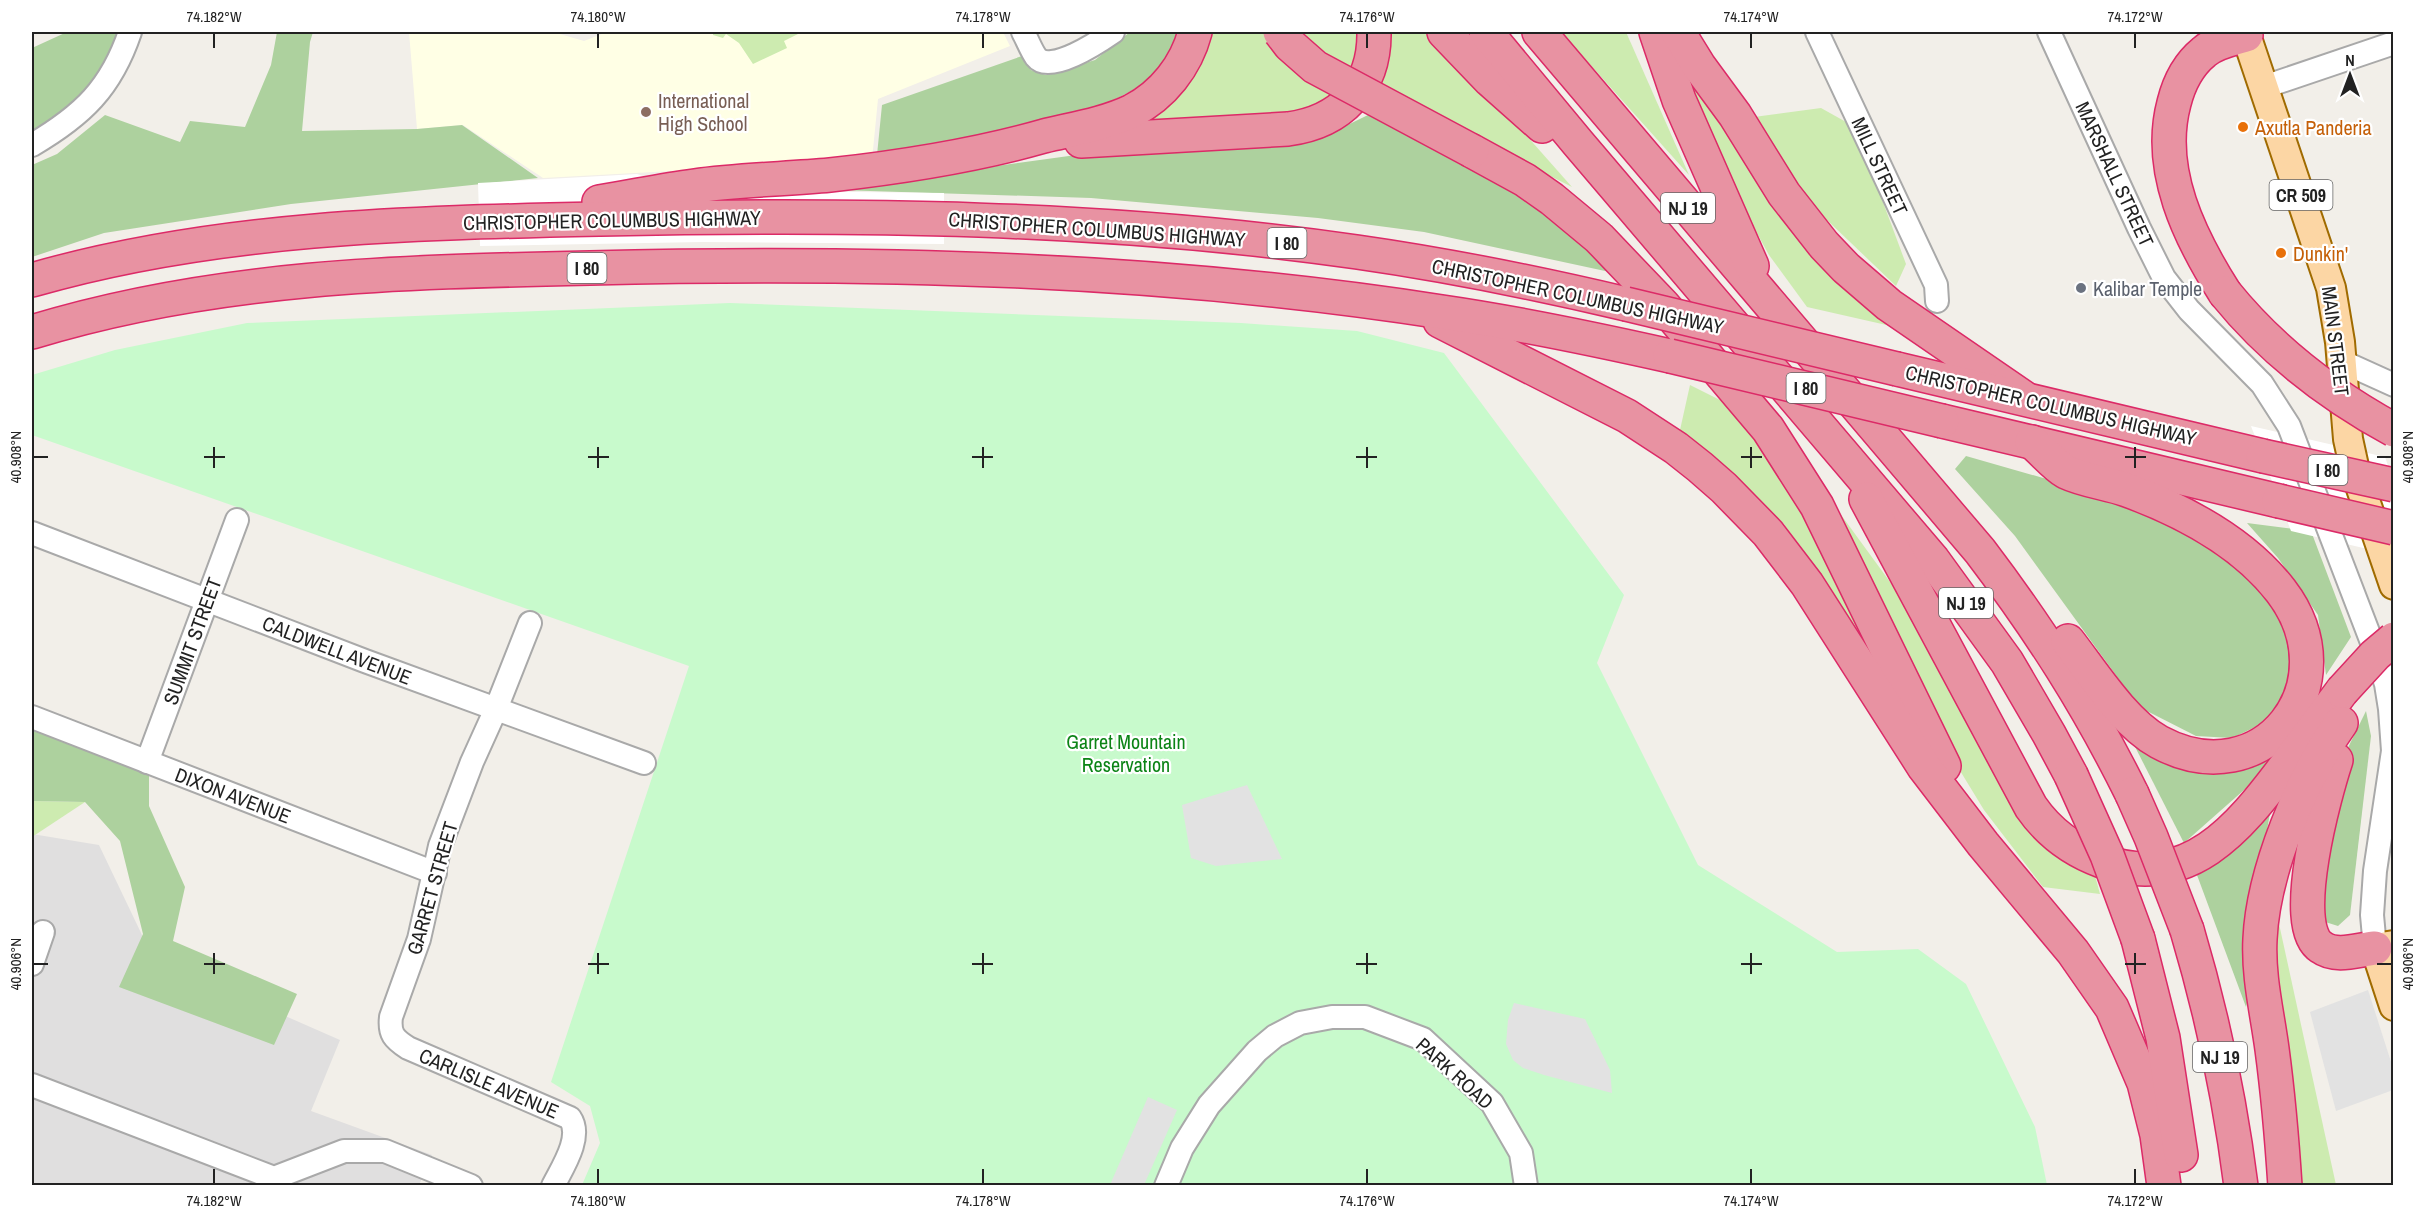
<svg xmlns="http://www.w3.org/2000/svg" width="2425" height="1217" font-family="'Archivo Narrow',sans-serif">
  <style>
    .residential { fill: #e0dfdf }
    .education { fill: #ffffe5 }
    .grass { fill: #cdebb0 }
    .forest { fill: #add19e }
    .park { fill: #c8facc }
    .parking { fill: #e2e2e2 }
    .pier { fill: #fff }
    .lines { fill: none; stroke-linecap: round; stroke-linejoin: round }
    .minor-casing { stroke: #a9a9a9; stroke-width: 26 }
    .major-casing { stroke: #a06b00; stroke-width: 32 }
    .highway-casing { stroke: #dc2a67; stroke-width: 36 }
    .minor { stroke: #fff; stroke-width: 22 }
    .major { stroke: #fcd6a4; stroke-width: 28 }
    .highway { stroke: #e892a2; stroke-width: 33 }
    .highway-bridge-casing { stroke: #dc2a67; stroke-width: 36; stroke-linecap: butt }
    .highway-bridge { stroke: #e892a2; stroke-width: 33 }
    .ticks { fill: none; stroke: #222; stroke-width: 2 }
    .education-dot { fill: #8d6e63; stroke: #fff; stroke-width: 2 }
    .food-dot { fill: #e8710a; stroke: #fff; stroke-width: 2 }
    .worship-dot { fill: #6b7280; stroke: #fff; stroke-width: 2 }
    .labels { text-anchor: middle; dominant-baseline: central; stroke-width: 4.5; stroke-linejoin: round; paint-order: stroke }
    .shield { fill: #fff; stroke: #646464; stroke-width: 1.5 }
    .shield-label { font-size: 18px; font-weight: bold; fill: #222 }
    .education-label { font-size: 20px; fill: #785e54; stroke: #fff; text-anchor: start }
    .food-label { font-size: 20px; fill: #c56008; stroke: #fff; text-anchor: start }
    .street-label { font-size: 20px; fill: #222; stroke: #fff }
    .worship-label { font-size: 20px; fill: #5b616d; stroke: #fff; text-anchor: start }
    .park-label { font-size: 20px; fill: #0c8416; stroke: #fff }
    .neatline { fill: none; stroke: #222; stroke-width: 2 }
    .ticks-label { font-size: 15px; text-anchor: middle; fill: #222 }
  </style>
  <rect width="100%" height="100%" fill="#f2efe9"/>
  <!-- residential -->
  <path class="residential" d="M32 834 99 845 153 958 340 1040 311 1111 432 1155 419 1185H32Z"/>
  <!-- education -->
  <path class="education" d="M409 32H553L584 41 607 32H1003L1010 46 878 99 872 160 543 178 463 125 417 129Z"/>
  <!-- grass -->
  <g class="grass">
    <path d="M713 32H797L798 34 784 41 787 48 753 64 739 43 726 34 723 38 713 35Z"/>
    <path d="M1205 32H1275L1342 93 1304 112 1124 124Z"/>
    <path d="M1297 32H1365L1355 76 1325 60Z"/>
    <path d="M1382 32H1435L1572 187 1370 85Z"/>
    <path d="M1561 32H1626L1689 175Z"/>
    <path d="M1677 63 1904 329 1807 307 1769 255 1723 171Z"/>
    <path d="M1821 108 1855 127 1906 264 1896 286 1803 197 1754 117Z"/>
    <path d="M1690 385 1734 407 1786 472 1866 635 1860 643 1784 524 1680 430Z"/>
    <path d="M1839 512 1909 608 2038 834 2091 861 2100 894 2043 887 1984 810 1948 751 1852 546Z"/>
    <path d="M32 801 85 802 32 837Z"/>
    <path d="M2276 910 2336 1185H2295L2272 968Z"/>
  </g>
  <!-- forest -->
  <g class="forest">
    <path d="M67 32H119L113 54 83 99 32 133V48Z"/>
    <path d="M277 32H313L310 42 302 131 417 129 462 125 538 178 291 204 104 233 32 257V165L57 154 105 115 180 142 190 121 245 127 271 65Z"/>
    <path d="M1130 32H1178C1177 37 1177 44 1174 49 1140 123 951 142 877 155L882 105 1022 56 1031 70 1046 75 1095 60Z"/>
    <path d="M1368 115 1447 147 1541 201 1619 274 1424 232 1318 218 1091 198 808 189 874 183 1098 152 1285 144 1323 137Z"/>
    <path d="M1966 456 2078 488 2187 526 2268 586 2298 636 2293 683 2270 720 2232 738 2196 736 2139 707 2015 536 1955 469Z"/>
    <path d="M2247 523 2311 531 2351 637 2326 675 2318 615 2278 558Z"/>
    <path d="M2366 711 2371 736 2350 915 2338 926 2319 920 2338 768Z"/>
    <path d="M2126 729 2272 750 2270 767 2184 843Z"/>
    <path d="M32 730 149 775V806L185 887 173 941 297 994 274 1045 119 987 143 934 120 841 85 802 32 801Z"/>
    <path d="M2271 807 2252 917 2251 987 2246 1007 2194 867Z"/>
  </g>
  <!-- park -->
  <path class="park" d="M730 303 1241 323 1357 331 1444 353 1624 595 1597 663 1698 865 1837 952 1918 949 1966 984 2035 1127 2047 1185H582L600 1143 590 1106 551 1082 689 666 32 435V375L115 350 247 323Z"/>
  <!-- parking -->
  <g class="parking">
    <path d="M1247 785 1282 859 1216 866 1191 858 1182 805Z"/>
    <path d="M2368 990 2393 1068V1090L2336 1111 2310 1012Z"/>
    <path d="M1514 1003 1585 1019 1610 1070 1612 1093 1544 1075 1523 1068 1513 1060 1506 1044 1508 1020Z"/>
    <path d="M1148 1097 1177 1110 1144 1185H1110Z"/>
  </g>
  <!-- pier -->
  <g class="pier">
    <path d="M637 174 656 180 770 191 944 193V244L702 242 480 246 478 183Z"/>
    <path d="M2251 426 2385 457 2393 480V555L2291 531Z"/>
  </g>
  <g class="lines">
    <defs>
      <g id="minor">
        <path d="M1023 32C1027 39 1031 50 1036 57 1050 75 1100 41 1113 32"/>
        <path d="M1817 32 1936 285 1937 301"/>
        <path d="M2049 32 2139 228 2164 278 2189 310 2262 384 2289 426 2373 645 2386 684 2390 709 2393 751 2375 871 2372 915 2375 948"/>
        <path d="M2264 87 2394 43"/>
        <path d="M32 145C83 115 111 88 130 32"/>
        <path d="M2341 361 2394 385"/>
        <path d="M32 533 365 661 644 763"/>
        <path d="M530 623 496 709 472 762 440 846 419 939 391 1017C389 1034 394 1039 408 1048L570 1118C583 1137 562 1168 553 1186"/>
        <path d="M32 717 435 873"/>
        <path d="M147 762 237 520"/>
        <path d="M32 964 43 932"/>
        <path d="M32 1085 274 1178 344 1151H385L471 1186"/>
        <path d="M1166 1186 1182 1148 1209 1105 1257 1051 1275 1036 1300 1023 1332 1017H1365L1423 1039 1492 1103 1521 1153 1526 1186"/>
      </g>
      <g id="major">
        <path d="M2245 32 2331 288 2340 342 2348 439 2355 471 2394 585"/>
        <path d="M2394 945 2375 948 2394 1006"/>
      </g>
      <g id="highway">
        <path d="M1444 32 1490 80 1542 126"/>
        <path d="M1486 32 1578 143 1933 560 2007 662 2049 734 2071 775"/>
        <path d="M1539 32 1980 551C2040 630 2088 705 2132 794"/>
        <path d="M1656 32 1679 100 1752 266"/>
        <path d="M1678 32 1699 66 1735 115 1784 194 1824 245 1846 268 1889 305 2023 397"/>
        <path d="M1081 141 1288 129C1341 122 1375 87 1374 32"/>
        <path d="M1472 151 1525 180 1552 199 1599 238 1663 305 1768 429 1817 506 1944 766"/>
        <path d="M599 202C631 197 662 190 694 186 739 180 785 179 830 175 902 167 974 156 1044 136 1073 129 1105 124 1132 111 1163 95 1186 66 1195 32"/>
        <path d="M32 280C216 227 409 223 600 219 852 214 1107 216 1357 252 1448 265 1537 283 1626 304"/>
        <path d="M2225 293C2190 238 2156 170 2174 103 2179 83 2188 65 2204 52 2215 42 2232 39 2246 35"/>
        <path d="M1440 321 1627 416 1676 448 1700 467 1724 488 1768 533 1807 584 1924 767 1983 844 2073 952 2112 1008 2144 1083 2157 1135 2164 1186"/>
        <path d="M32 332C215 276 399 272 590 268 874 261 1160 268 1442 312 1518 323 1594 339 1670 356"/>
        <path d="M1897 369 2263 456"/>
        <path d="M1942 421 2279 501"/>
        <path d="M2032 442C2043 451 2054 465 2066 472 2085 481 2108 483 2127 490 2184 511 2244 543 2281 591 2352 684 2263 798 2159 742 2123 722 2093 673 2068 641"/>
        <path d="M1866 499 2031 807C2049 833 2072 850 2102 861 2188 892 2239 828 2285 767 2304 742 2323 716 2342 691"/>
        <path d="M2336 760C2325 793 2288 926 2321 947 2336 958 2357 950 2375 948"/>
        <path d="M2187 930C2212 1014 2230 1099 2241 1186"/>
        <path d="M2138 939 2163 1038 2181 1155"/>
        <path d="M2285 1186C2282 1140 2278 1094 2272 1049 2267 1012 2258 976 2260 939 2263 872 2302 777 2341 723"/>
      </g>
    </defs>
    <!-- minor casing -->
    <use href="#minor" class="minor-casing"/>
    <!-- major casing -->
    <use href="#major" class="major-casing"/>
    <!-- highway casing -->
    <use href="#highway" class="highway-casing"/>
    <!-- minor -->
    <use href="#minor" class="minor"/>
    <!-- major -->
    <use href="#major" class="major"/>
    <!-- highway -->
    <use href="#highway" class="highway"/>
    <defs>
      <g id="highway-bridge">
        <path d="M1280 32 1290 45 1315 67 1472 151"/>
        <path d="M2225 293C2272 351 2328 394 2394 430"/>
        <path d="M1626 304 1897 369"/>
        <path d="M1670 356 1942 421"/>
        <path d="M2263 456 2394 485"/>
        <path d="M2279 501 2394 528"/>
        <path d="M2342 691 2375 655 2394 639"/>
        <path d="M2071 775 2107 855 2138 939"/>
        <path d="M2132 794 2151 837 2187 930"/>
      </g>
    </defs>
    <!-- highway-bridge casing -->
    <use href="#highway-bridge" class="highway-bridge-casing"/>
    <!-- highway-bridge -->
    <use href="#highway-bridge" class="highway-bridge"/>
  </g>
  <!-- ticks -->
  <path class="ticks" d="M214 33V48M598 33V48M983 33V48M1367 33V48M1751 33V48M2135 33V48M214 447V468M598 447V468M983 447V468M1367 447V468M1751 447V468M2135 447V468M33 457H48M204 457H225M588 457H609M972 457H993M1356 457H1377M1741 457H1762M2125 457H2146M2377 457H2392M214 953V974M598 953V974M983 953V974M1367 953V974M1751 953V974M2135 953V974M33 964H48M204 964H225M588 964H609M972 964H993M1356 964H1377M1741 964H1762M2125 964H2146M2377 964H2392M214 1169V1184M598 1169V1184M983 1169V1184M1367 1169V1184M1751 1169V1184M2135 1169V1184"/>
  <!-- markers -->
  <circle class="education-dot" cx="646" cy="112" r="6"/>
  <g class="food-dot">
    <circle cx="2243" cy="127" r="6"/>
    <circle cx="2281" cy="253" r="6"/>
  </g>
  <circle class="worship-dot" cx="2081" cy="288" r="6"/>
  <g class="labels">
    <!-- shield labels -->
    <g class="shield">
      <rect x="2269.5" y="180" width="63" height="30" rx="4.5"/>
      <rect x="1661" y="193" width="54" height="30" rx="4.5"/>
      <rect x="1267.5" y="228" width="39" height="30" rx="4.5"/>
      <rect x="567.5" y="253" width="39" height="30" rx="4.5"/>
      <rect x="1786.5" y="373" width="39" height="30" rx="4.5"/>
      <rect x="2308.5" y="455" width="39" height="30" rx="4.5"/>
      <rect x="1939" y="588" width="54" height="30" rx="4.5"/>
      <rect x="2193" y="1042" width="54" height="30" rx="4.5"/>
    </g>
    <g class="shield-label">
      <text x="2301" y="195">CR 509</text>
      <text x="1688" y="208">NJ 19</text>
      <text x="1287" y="243">I 80</text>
      <text x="587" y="268">I 80</text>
      <text x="1806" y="388">I 80</text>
      <text x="2328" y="470">I 80</text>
      <text x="1966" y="603">NJ 19</text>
      <text x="2220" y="1057">NJ 19</text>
    </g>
    <!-- education labels -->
    <g class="education-label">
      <text x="658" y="100">International<tspan x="658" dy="23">High School</tspan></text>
    </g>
    <!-- food labels -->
    <g class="food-label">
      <text x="2255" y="127">Axutla Panderia</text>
      <text x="2293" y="253">Dunkin'</text>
    </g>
    <!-- street labels -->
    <g class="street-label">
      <text transform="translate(1880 166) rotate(65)">MILL STREET</text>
      <text transform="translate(2115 174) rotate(65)">MARSHALL STREET</text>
      <text transform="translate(612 220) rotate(-1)">CHRISTOPHER COLUMBUS HIGHWAY</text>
      <text transform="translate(1097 229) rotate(4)">CHRISTOPHER COLUMBUS HIGHWAY</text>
      <text transform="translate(1578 296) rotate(12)">CHRISTOPHER COLUMBUS HIGHWAY</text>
      <text transform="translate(2336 341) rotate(83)">MAIN STREET</text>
      <text transform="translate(2051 405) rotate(13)">CHRISTOPHER COLUMBUS HIGHWAY</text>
      <text transform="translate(192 641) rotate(-70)">SUMMIT STREET</text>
      <text transform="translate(337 650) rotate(21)">CALDWELL AVENUE</text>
      <text transform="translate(233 795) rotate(21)">DIXON AVENUE</text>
      <text transform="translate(432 888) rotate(-74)">GARRET STREET</text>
      <text transform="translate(1455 1073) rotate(42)">PARK ROAD</text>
      <text transform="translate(489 1083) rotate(23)">CARLISLE AVENUE</text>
    </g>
    <!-- worship labels -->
    <g class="worship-label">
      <text x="2093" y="288">Kalibar Temple</text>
    </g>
    <!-- park labels -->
    <g class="park-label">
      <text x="1126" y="741">Garret Mountain<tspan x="1126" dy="23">Reservation</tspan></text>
    </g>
  </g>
  <!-- border -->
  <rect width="2425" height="1217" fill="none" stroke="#ffffff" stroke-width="66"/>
  <!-- north arrow -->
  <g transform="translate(2350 75)" stroke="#ffffff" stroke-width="4.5" paint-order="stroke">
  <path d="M0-4.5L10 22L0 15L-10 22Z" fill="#222222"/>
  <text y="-9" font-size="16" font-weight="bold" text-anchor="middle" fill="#222222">N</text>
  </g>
  <rect x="33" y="33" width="2359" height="1151" class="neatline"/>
  <g class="ticks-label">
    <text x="214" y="22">74.182°W</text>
    <text x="598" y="22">74.180°W</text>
    <text x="983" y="22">74.178°W</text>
    <text x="1367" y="22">74.176°W</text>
    <text x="1751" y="22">74.174°W</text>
    <text x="2135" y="22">74.172°W</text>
    <text transform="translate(16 457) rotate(-90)" y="5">40.908°N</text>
    <text transform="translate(2408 457) rotate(-90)" y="5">40.908°N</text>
    <text transform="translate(16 964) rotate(-90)" y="5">40.906°N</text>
    <text transform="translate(2408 964) rotate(-90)" y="5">40.906°N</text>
    <text x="214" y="1206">74.182°W</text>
    <text x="598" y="1206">74.180°W</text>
    <text x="983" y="1206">74.178°W</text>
    <text x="1367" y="1206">74.176°W</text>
    <text x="1751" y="1206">74.174°W</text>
    <text x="2135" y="1206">74.172°W</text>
  </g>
</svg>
